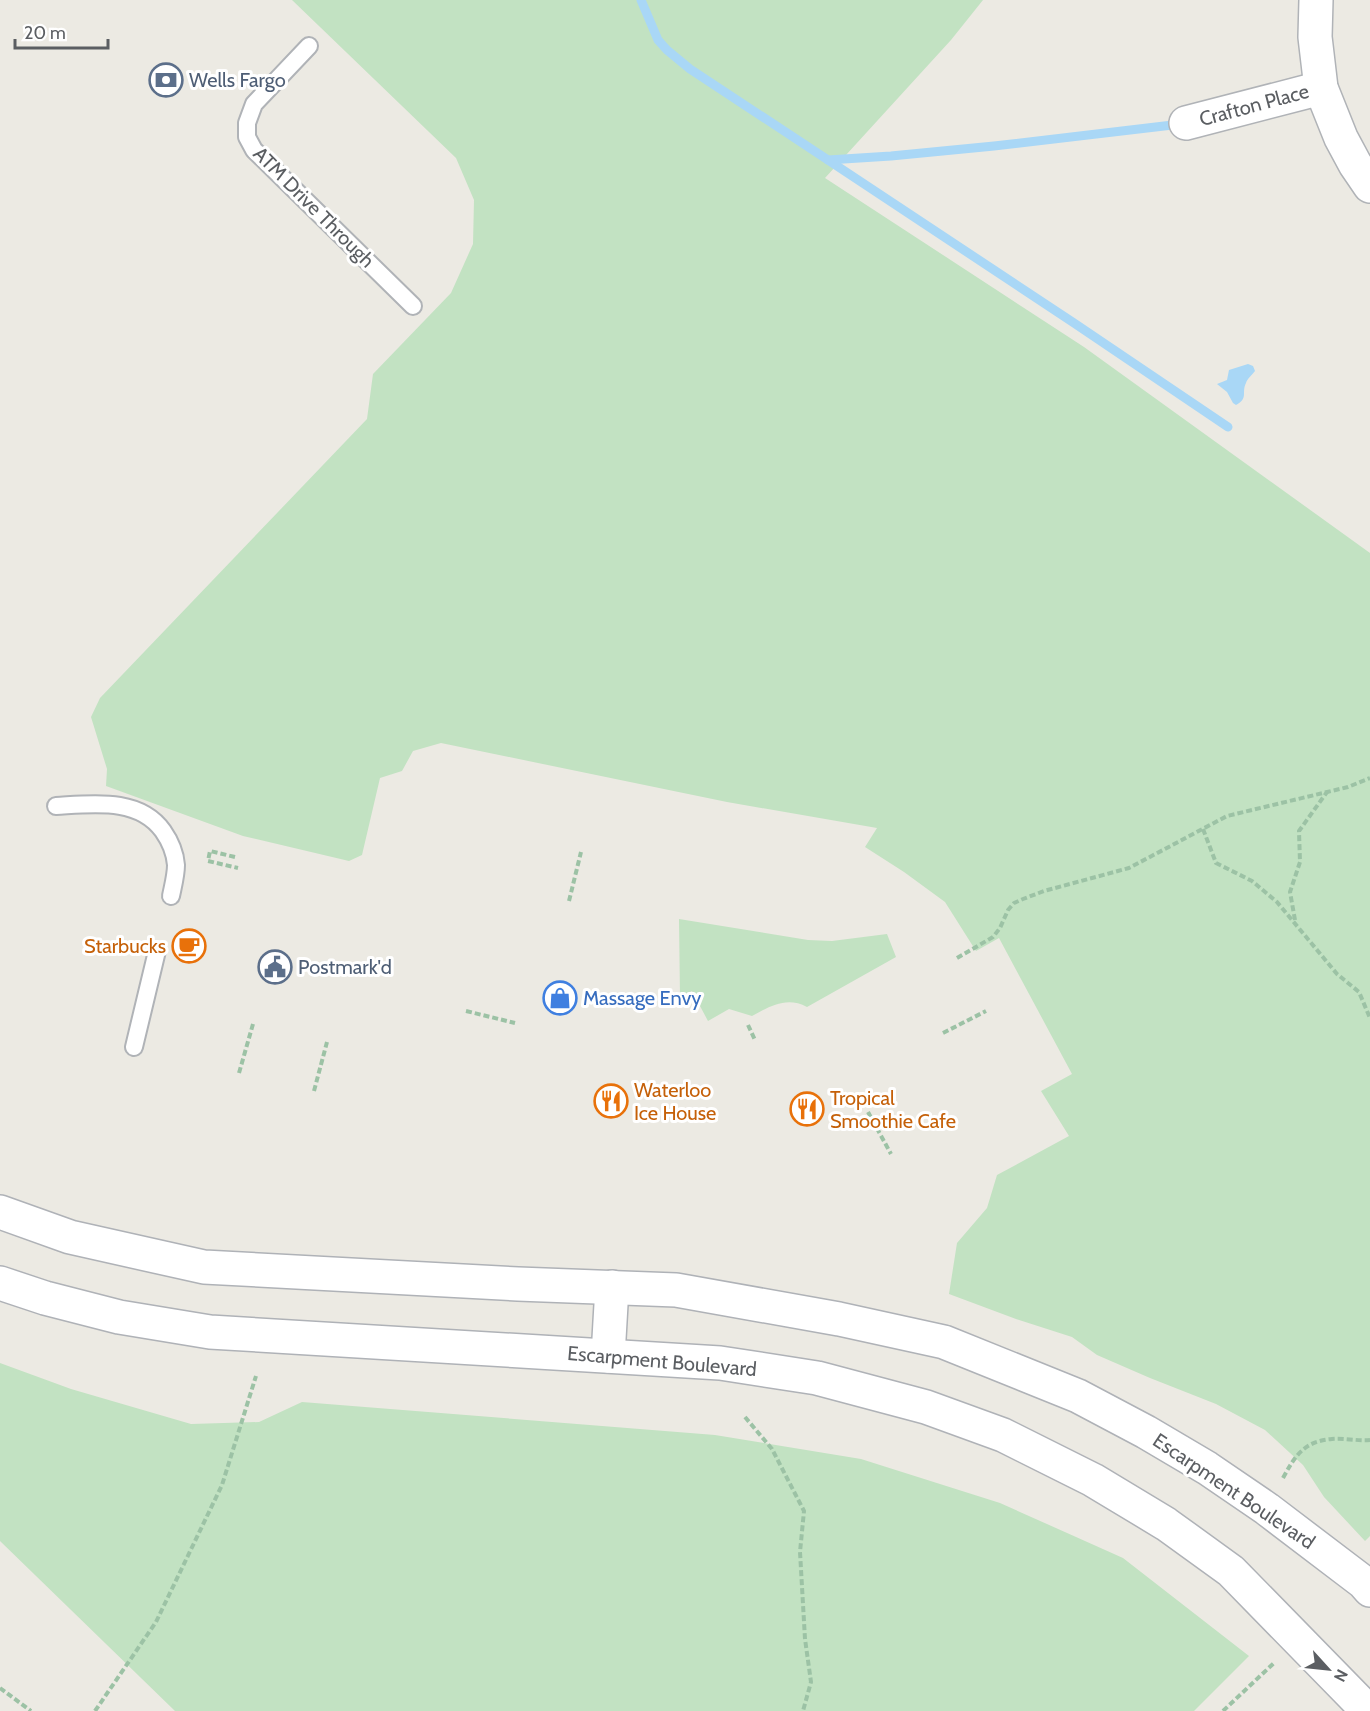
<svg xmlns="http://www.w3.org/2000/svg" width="1370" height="1711" font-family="Cabin,sans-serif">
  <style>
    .green { fill: #c2e2c2 }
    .water { fill: #a9d7f6 }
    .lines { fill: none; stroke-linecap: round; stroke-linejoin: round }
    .stream { stroke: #a9d7f6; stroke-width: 9 }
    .service-casing { stroke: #b0b3b7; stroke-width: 20 }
    .minor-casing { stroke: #b0b3b7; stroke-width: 36 }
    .secondary-casing { stroke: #afb2b7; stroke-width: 36 }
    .path { stroke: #9cc2a5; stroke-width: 4; stroke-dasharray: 6 3; stroke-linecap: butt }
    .service { stroke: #fff; stroke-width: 16 }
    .minor { stroke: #fff; stroke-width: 33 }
    .secondary { stroke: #fff; stroke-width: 33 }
    .labels { text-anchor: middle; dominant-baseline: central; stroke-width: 6; stroke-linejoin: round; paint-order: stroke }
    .service-label { font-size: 20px; fill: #4e5e75; stroke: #fff; text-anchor: start }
    .street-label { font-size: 20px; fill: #5b5e62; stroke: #fff }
    .food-label { font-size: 20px; fill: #c56008; stroke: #fff; text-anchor: start }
    .shop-label { font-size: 20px; fill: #366cbe; stroke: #fff; text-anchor: start }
  </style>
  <rect width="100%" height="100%" fill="#eceae3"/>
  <!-- green -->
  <g class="green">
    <path d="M292 0H983L951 40 825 178 1084 347 1370 553V1536L1365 1541 1324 1497 1303 1465 1265 1430 1216 1404 1150 1378 1097 1355 1072 1337 1016 1319 949 1294 957 1243 987 1208 997 1175 1069 1136 1041 1091 1072 1074 999 938 976 951 945 902 904 872 865 847 877 828 727 802 441 743 413 751 402 771 380 778 362 855 349 861 243 836 106 786 107 769 91 717 100 698 367 419 373 374 451 293 473 244 474 200 456 158Z"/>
    <path d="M679 919 808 940 832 941 887 934 896 957 807 1007C787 996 770 1006 752 1016L729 1009 708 1021 692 991 680 997Z"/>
    <path d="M0 1363 71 1389 191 1424 259 1422 302 1402 715 1435 861 1459 1000 1503 1123 1558 1249 1656 1194 1711H175L0 1541Z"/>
  </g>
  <!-- water -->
  <path class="water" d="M1248 364 1253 366 1255 371C1252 375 1247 379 1246 383 1241 393 1249 398 1236 405L1233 403 1227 392 1217 384 1227 380 1229 370Z"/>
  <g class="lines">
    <!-- stream -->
    <g class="stream">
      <path d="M641 0 658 40 667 50 690 69 828 160 891 156 994 146 1181 124"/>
      <path d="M828 160 1074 323 1228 427"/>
    </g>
    <defs>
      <g id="service">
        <path d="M309 46 254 104 247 123V137L254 150 413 306"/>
        <path d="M56 806C92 804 139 797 163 831 170 841 175 852 176 865 176 875 173 886 171 896"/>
        <path d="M134 1047 157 951"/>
      </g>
      <g id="minor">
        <path d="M1316 0 1315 37 1321 88 1341 138 1355 164 1370 186"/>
        <path d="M1186 123 1321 88"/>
      </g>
      <g id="secondary">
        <path d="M0 1212 70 1237 204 1267 518 1284 676 1290 839 1319 944 1342 1078 1396 1146 1432 1207 1468 1267 1509 1363 1582 1370 1590"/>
        <path d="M0 1283 45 1298 119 1317 210 1332 720 1363 817 1378 926 1407 1003 1435 1093 1480 1166 1524 1231 1571 1368 1711"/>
        <path d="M608 1356 612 1287"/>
      </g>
    </defs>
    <!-- service casing -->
    <use href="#service" class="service-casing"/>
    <!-- minor casing -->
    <use href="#minor" class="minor-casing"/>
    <!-- secondary casing -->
    <use href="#secondary" class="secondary-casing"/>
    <!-- path -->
    <g class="path">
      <path d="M1203 829 1216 863 1252 881 1277 902 1337 974 1359 992 1370 1018"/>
      <path d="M235 857 210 851 208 861 238 868"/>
      <path d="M569 901 581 852"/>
      <path d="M1295 920 1290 892 1300 862 1299 831 1327 792"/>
      <path d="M957 958 993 937 1000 928 1008 910 1014 903 1023 899 1044 891 1129 868 1227 816 1348 787 1370 778"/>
      <path d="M466 1011 515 1023"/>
      <path d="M748 1025 755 1040"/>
      <path d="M943 1033 986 1011"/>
      <path d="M239 1073 253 1024"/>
      <path d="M314 1091 327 1042"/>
      <path d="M868 1112 891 1154"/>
      <path d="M745 1417 772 1449 804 1511 800 1552 805 1639 811 1682 803 1711"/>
      <path d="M1283 1478C1295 1456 1304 1441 1332 1439 1344 1438 1357 1441 1370 1440"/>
      <path d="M0 1688 31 1711"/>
      <path d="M95 1711 156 1622 222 1485 256 1376"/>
      <path d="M1223 1711 1275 1662"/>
    </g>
    <!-- service -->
    <use href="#service" class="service"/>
    <!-- minor -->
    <use href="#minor" class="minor"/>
    <!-- secondary -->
    <use href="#secondary" class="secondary"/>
  </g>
  <!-- icons -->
  <defs>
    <symbol id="bank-ring" viewBox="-11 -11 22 22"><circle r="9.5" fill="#fff" stroke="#5c6f8a" stroke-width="1.5"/><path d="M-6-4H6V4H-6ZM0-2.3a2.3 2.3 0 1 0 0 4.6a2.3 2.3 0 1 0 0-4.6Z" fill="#5c6f8a"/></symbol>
    <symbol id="cafe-ring" viewBox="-11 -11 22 22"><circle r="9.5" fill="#fff" stroke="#e8710a" stroke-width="1.5"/><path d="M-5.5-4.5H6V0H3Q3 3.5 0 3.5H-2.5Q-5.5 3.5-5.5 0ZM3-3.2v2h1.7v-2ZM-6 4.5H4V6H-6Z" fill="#e8710a"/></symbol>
    <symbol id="civic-ring" viewBox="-11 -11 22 22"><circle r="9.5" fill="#fff" stroke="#5c6f8a" stroke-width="1.5"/><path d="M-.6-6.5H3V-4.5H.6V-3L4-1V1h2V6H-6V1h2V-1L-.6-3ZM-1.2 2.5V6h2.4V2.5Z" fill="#5c6f8a"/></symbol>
    <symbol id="shop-ring" viewBox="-11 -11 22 22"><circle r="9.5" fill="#fff" stroke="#3f7fe0" stroke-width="1.5"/><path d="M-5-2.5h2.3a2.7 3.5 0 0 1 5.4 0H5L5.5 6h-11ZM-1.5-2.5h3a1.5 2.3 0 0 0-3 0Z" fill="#3f7fe0"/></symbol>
    <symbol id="restaurant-ring" viewBox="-11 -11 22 22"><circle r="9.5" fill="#fff" stroke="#e8710a" stroke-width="1.5"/><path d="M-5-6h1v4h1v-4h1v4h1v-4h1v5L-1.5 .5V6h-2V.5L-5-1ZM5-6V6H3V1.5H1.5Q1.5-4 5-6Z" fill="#e8710a"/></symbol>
  </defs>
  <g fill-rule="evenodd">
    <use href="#bank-ring" x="147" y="61" width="38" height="38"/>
    <use href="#cafe-ring" x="170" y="927" width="38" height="38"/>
    <use href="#civic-ring" x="256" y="948" width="38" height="38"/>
    <use href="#shop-ring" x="541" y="979" width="38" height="38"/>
    <use href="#restaurant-ring" x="592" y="1082" width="38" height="38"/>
    <use href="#restaurant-ring" x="788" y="1090" width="38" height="38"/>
  </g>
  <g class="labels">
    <!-- service labels -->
    <g class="service-label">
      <text x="189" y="80">Wells Fargo</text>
      <text x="298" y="967">Postmark'd</text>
    </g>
    <!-- street labels -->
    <g class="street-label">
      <text transform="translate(1254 105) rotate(-15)">Crafton Place</text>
      <text transform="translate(314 207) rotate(45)">ATM Drive Through</text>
      <text transform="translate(662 1361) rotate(5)">Escarpment Boulevard</text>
      <text transform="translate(1234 1491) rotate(34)">Escarpment Boulevard</text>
    </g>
    <!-- food labels -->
    <g class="food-label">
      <text x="166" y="946" text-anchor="end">Starbucks</text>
      <text x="634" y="1090">Waterloo<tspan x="634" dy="23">Ice House</tspan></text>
      <text x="830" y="1098">Tropical<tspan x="830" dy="23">Smoothie Cafe</tspan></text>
    </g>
    <!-- shop labels -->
    <g class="shop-label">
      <text x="583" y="998">Massage Envy</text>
    </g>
  </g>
  <!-- north arrow -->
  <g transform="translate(1328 1669) rotate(117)" stroke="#ffffff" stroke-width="4.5" paint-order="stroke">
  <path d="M0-4.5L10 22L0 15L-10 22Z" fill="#5b5e62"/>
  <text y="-9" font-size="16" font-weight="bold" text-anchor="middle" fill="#5b5e62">N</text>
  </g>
  <!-- scale -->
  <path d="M15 39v9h93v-9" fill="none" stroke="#5b5e62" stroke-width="3"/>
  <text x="24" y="39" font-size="18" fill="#5b5e62" stroke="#ffffff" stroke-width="4.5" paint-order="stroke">20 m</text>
</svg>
